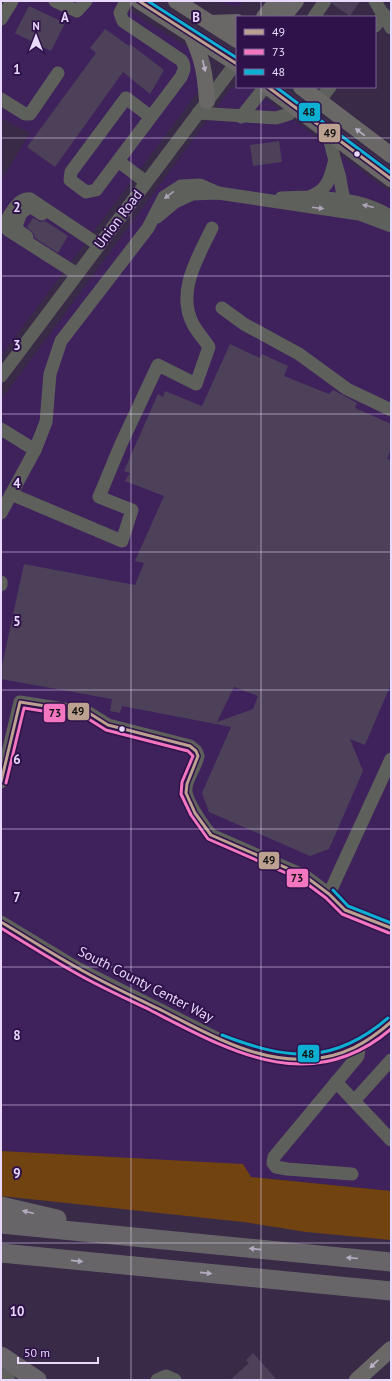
<svg xmlns="http://www.w3.org/2000/svg" width="392" height="1381" font-family="'PT Sans',sans-serif">
  <style>
    .built { fill: #3f215c }
    .green { fill: #704310 }
    .building { fill: #4d415a; fill-rule: evenodd }
    .lines { fill: none; stroke-linecap: round; stroke-linejoin: round }
    .minor { stroke: #5e605c; stroke-width: 13 }
    .major { stroke: #696867; stroke-width: 16 }
    .highway { stroke: #676567; stroke-width: 19 }
    .bus-1-casing { stroke: #2f124a; stroke-width: 6 }
    .bus-2-casing { stroke: #2f124a; stroke-width: 6 }
    .bus-3-casing { stroke: #2f124a; stroke-width: 6 }
    .bus-1 { stroke: #bca090; stroke-width: 3 }
    .bus-2 { stroke: #f476c1; stroke-width: 3 }
    .bus-3 { stroke: #0dafd3; stroke-width: 3 }
    .oneway { fill: #bcb2c8 }
    .oneway2 { fill: #aaa3b5 }
    .oneway3 { fill: #b5abc1 }
    .grid { fill: none; stroke: #e9dafd; stroke-width: 1; stroke-opacity: 0.55 }
    .bus-dot { fill: #e9dafd; stroke: #2f124a; stroke-width: 1.5 }
    .labels { text-anchor: middle; dominant-baseline: central; stroke-width: 4; stroke-linejoin: round; paint-order: stroke }
    .street-label { font-size: 14px; fill: #e9dafd; stroke: #2f124a }
    .grid-label { font-size: 13px; text-anchor: middle; font-weight: bold; fill: #e9dafd; stroke: #2f124a; stroke-width: 4; stroke-linejoin: round; paint-order: stroke }
    .line-badge { stroke: #2f124a; stroke-width: 1.5 }
    .pale-badge-label { font-size: 11px; text-anchor: middle; font-weight: bold; fill: #111 }
  </style>
  <rect width="100%" height="100%" fill="#392a48"/>
  <!-- built -->
  <g class="built">
    <path d="M18 1H115L192 50 199 90 1 356V181L30 133 1 118V29Z"/>
    <path d="M220 1H243L240 6 228 5Z"/>
    <path d="M237 86 251 88 391 193V1191L1 1151V400L231 88Z"/>
  </g>
  <!-- green -->
  <path class="green" d="M1 1151 243 1164 251 1177 391 1191V1240L306 1232 243 1222 1 1196Z"/>
  <!-- building -->
  <g class="building">
    <path d="M333 1H360L350 16 332 4Z"/>
    <path d="M29 6 65 23 51 51 15 33Z"/>
    <path d="M105 29 129 46 130 44 164 70 150 94 123 72 55 167 27 147 96 53 90 48Z"/>
    <path d="M279 141 282 162 253 166 250 145Z"/>
    <path d="M33 218 41 222 45 221 68 236 58 253 35 238 34 234 27 227Z"/>
    <path d="M230 344 260 358 262 354 288 366 284 376 329 394 333 390 339 393 357 403 355 408 391 424V449L387 459 391 460V684L365 745 350 739 363 771 329 849 310 856 209 812 202 793 231 727 122 706 120 713 110 711 112 699 1 679V670L24 564 135 585 144 563 135 561 164 496 125 481 130 473 124 471 158 394 163 397 165 391 202 406ZM234 687 258 696 253 709 217 722Z"/>
    <path d="M253 1353 277 1380H230L249 1363 246 1360Z"/>
  </g>
  <g class="lines">
    <!-- minor -->
    <g class="minor">
      <path d="M55 1 77 11 86 1"/>
      <path d="M126 1 120 13 123 21 181 60C186 66 184 71 181 77L96 190 86 192 70 180 71 172 126 98 151 117"/>
      <path d="M375 1 391 28"/>
      <path d="M314 17 325 1"/>
      <path d="M1 19 12 1"/>
      <path d="M375 26 384 14"/>
      <path d="M1 99 25 114H30L58 73"/>
      <path d="M319 101 330 87"/>
      <path d="M198 113 276 118 289 114 295 107"/>
      <path d="M241 117 265 87"/>
      <path d="M328 132C331 146 334 158 338 171 342 183 341 195 347 207"/>
      <path d="M118 161 146 182"/>
      <path d="M311 196C327 190 330 179 334 163"/>
      <path d="M281 198C315 196 363 197 391 217"/>
      <path d="M157 217 175 202 192 194 218 193 359 214 391 226"/>
      <path d="M27 237 19 231 16 226 21 213 28 208H33L42 214"/>
      <path d="M77 274 8 230 5 225C8 215 19 197 30 199L99 245"/>
      <path d="M222 308 244 324 299 354 347 389 391 410"/>
      <path d="M1 376 236 63"/>
      <path d="M1 429 35 450 1 513"/>
      <path d="M35 450 46 422 50 374 61 341 148 228 164 197 181 186 200 185 218 193"/>
      <path d="M11 494 122 541 132 510 99 497 121 444 158 365 196 384 209 347C204 339 197 332 193 324 176 292 198 257 212 228"/>
      <path d="M1 582V585"/>
      <path d="M1 782 20 702 89 713 108 725 190 746 196 751 198 756C196 767 187 777 186 788 184 799 204 827 211 835L305 876 329 894 345 910 391 928"/>
      <path d="M329 894 391 759"/>
      <path d="M1 922 77 968 220 1040C279 1065 343 1072 391 1022"/>
      <path d="M336 1082 391 1140"/>
      <path d="M354 1101 391 1060"/>
      <path d="M352 1174 287 1169 276 1167 273 1163 274 1157 358 1056 359 1048"/>
      <path d="M1 1375 9 1380"/>
      <path d="M157 1380 166 1376 175 1380"/>
    </g>
    <!-- major -->
    <g class="major">
      <path d="M139 1 237 64"/>
      <path d="M176 1 237 40"/>
      <path d="M264 17 277 1"/>
      <path d="M283 17 296 1"/>
      <path d="M211 23 237 22"/>
      <path d="M191 34C203 60 205 73 207 101"/>
      <path d="M268 87 391 179"/>
      <path d="M301 87 391 155"/>
      <path d="M357 1380 391 1349"/>
    </g>
    <!-- highway -->
    <g class="highway">
      <path d="M1 1206 57 1219"/>
      <path d="M1 1224 391 1262"/>
      <path d="M1 1253 391 1291"/>
      <path d="M1 1356 37 1380"/>
    </g>
    <defs>
      <g id="bus-1">
        <path d="M139 1 237 64"/>
        <path d="M268 87 391 179"/>
        <path d="M1 782 20 702 89 713 108 725 190 746 196 751 198 756 187 784 186 793 195 813 211 835 305 876 329 894 345 910 391 928"/>
        <path d="M1 922C26 937 51 953 76 967 102 982 130 995 157 1008 205 1032 255 1063 310 1059 343 1057 367 1043 391 1022"/>
      </g>
      <g id="bus-2">
        <path d="M6 783 24 708 87 718 106 730 188 751 193 756 182 782 181 794 191 815 208 839 302 880 326 898 342 914 389 933"/>
        <path d="M1 928C25 943 49 958 74 972 98 986 125 998 150 1010 230 1051 310 1098 391 1029"/>
      </g>
      <g id="bus-3">
        <path d="M148 1 237 58"/>
        <path d="M276 87 391 173"/>
        <path d="M333 890 348 906 391 923"/>
        <path d="M222 1035C287 1060 332 1066 388 1018"/>
      </g>
    </defs>
    <!-- bus-1 casing -->
    <use href="#bus-1" class="bus-1-casing"/>
    <!-- bus-2 casing -->
    <use href="#bus-2" class="bus-2-casing"/>
    <!-- bus-3 casing -->
    <use href="#bus-3" class="bus-3-casing"/>
    <!-- bus-1 -->
    <use href="#bus-1" class="bus-1"/>
    <!-- bus-2 -->
    <use href="#bus-2" class="bus-2"/>
    <!-- bus-3 -->
    <use href="#bus-3" class="bus-3"/>
  </g>
  <!-- one-way arrows -->
  <defs><path id="oneway-solid" d="M-6-.8H1V-3.2L6.5 0L1 3.2V.8H-6Z"/></defs>
  <g class="oneway">
    <use href="#oneway-solid" transform="translate(204 66) rotate(77)"/>
    <use href="#oneway-solid" transform="translate(360 132) rotate(-143)"/>
    <use href="#oneway-solid" transform="translate(374 1364) rotate(136)"/>
  </g>
  <g class="oneway2">
    <use href="#oneway-solid" transform="translate(169 195) rotate(143)"/>
    <use href="#oneway-solid" transform="translate(368 206) rotate(-166)"/>
    <use href="#oneway-solid" transform="translate(318 208) rotate(7)"/>
  </g>
  <g class="oneway3">
    <use href="#oneway-solid" transform="translate(28 1212) rotate(-166)"/>
    <use href="#oneway-solid" transform="translate(255 1249) rotate(-174)"/>
    <use href="#oneway-solid" transform="translate(352 1258) rotate(-175)"/>
    <use href="#oneway-solid" transform="translate(77 1261) rotate(6)"/>
    <use href="#oneway-solid" transform="translate(206 1273) rotate(6)"/>
  </g>
  <!-- grid -->
  <path class="grid" d="M131 1V1380M261 1V17M261 87V1380M1 138H391M1 276H391M1 414H391M1 552H391M1 690H391M1 829H391M1 967H391M1 1105H391M1 1243H391"/>
  <!-- markers -->
  <g class="bus-dot">
    <circle cx="357" cy="154" r="3.5"/>
    <circle cx="122" cy="729" r="3.5"/>
  </g>
  <g class="labels">
    <!-- street labels -->
    <g class="street-label">
      <text transform="translate(118 219) rotate(-53)">Union Road</text>
      <text transform="translate(146 984) rotate(27)">South County Center Way</text>
    </g>
  </g>
  <g class="grid-label">
    <text x="65" y="22">A</text>
    <text x="196" y="22">B</text>
    <text x="17" y="74">1</text>
    <text x="17" y="212">2</text>
    <text x="17" y="350">3</text>
    <text x="17" y="488">4</text>
    <text x="17" y="626">5</text>
    <text x="17" y="764">6</text>
    <text x="17" y="902">7</text>
    <text x="17" y="1040">8</text>
    <text x="17" y="1178">9</text>
    <text x="17" y="1316">10</text>
  </g>
  <g class="line-badge">
    <rect x="298" y="102" width="23" height="20" rx="4" fill="#0dafd3"/>
    <rect x="318" y="123" width="23" height="20" rx="4" fill="#bca090"/>
    <rect x="67" y="702" width="23" height="19" rx="4" fill="#bca090"/>
    <rect x="43" y="703" width="23" height="20" rx="4" fill="#f476c1"/>
    <rect x="258" y="851" width="22" height="19" rx="4" fill="#bca090"/>
    <rect x="286" y="868" width="23" height="20" rx="4" fill="#f476c1"/>
    <rect x="297" y="1044" width="23" height="19" rx="4" fill="#0dafd3"/>
  </g>
  <g class="pale-badge-label">
    <text x="309" y="116">48</text>
    <text x="330" y="137">49</text>
    <text x="78" y="715">49</text>
    <text x="55" y="717">73</text>
    <text x="269" y="864">49</text>
    <text x="297" y="882">73</text>
    <text x="308" y="1058">48</text>
  </g>
  <!-- border -->
  <rect width="392" height="1381" fill="none" stroke="#e9dafd" stroke-width="4"/>
  <!-- legend -->
  <rect x="236" y="16" width="140" height="72" fill="#2f124a" stroke="#796292"/>
  <rect x="244" y="29" width="20" height="6" fill="#bca090" stroke="#796292"/>
  <text x="272" y="36" font-size="12" fill="#e9dafd">49</text>
  <rect x="244" y="49" width="20" height="6" fill="#f476c1" stroke="#796292"/>
  <text x="272" y="56" font-size="12" fill="#e9dafd">73</text>
  <rect x="244" y="69" width="20" height="6" fill="#0dafd3" stroke="#796292"/>
  <text x="272" y="76" font-size="12" fill="#e9dafd">48</text>
  <!-- north arrow -->
  <g transform="translate(36 36)" stroke="#2f124a" stroke-width="3" paint-order="stroke">
  <path d="M0-3L7 15L0 10L-7 15Z" fill="#e9dafd"/>
  <text y="-6" font-size="11" font-weight="bold" text-anchor="middle" fill="#e9dafd">N</text>
  </g>
  <!-- scale -->
  <path d="M18 1357v6h80v-6" fill="none" stroke="#e9dafd" stroke-width="2"/>
  <text x="24" y="1357" font-size="12" fill="#e9dafd" stroke="#2f124a" stroke-width="3" paint-order="stroke">50 m</text>
</svg>
